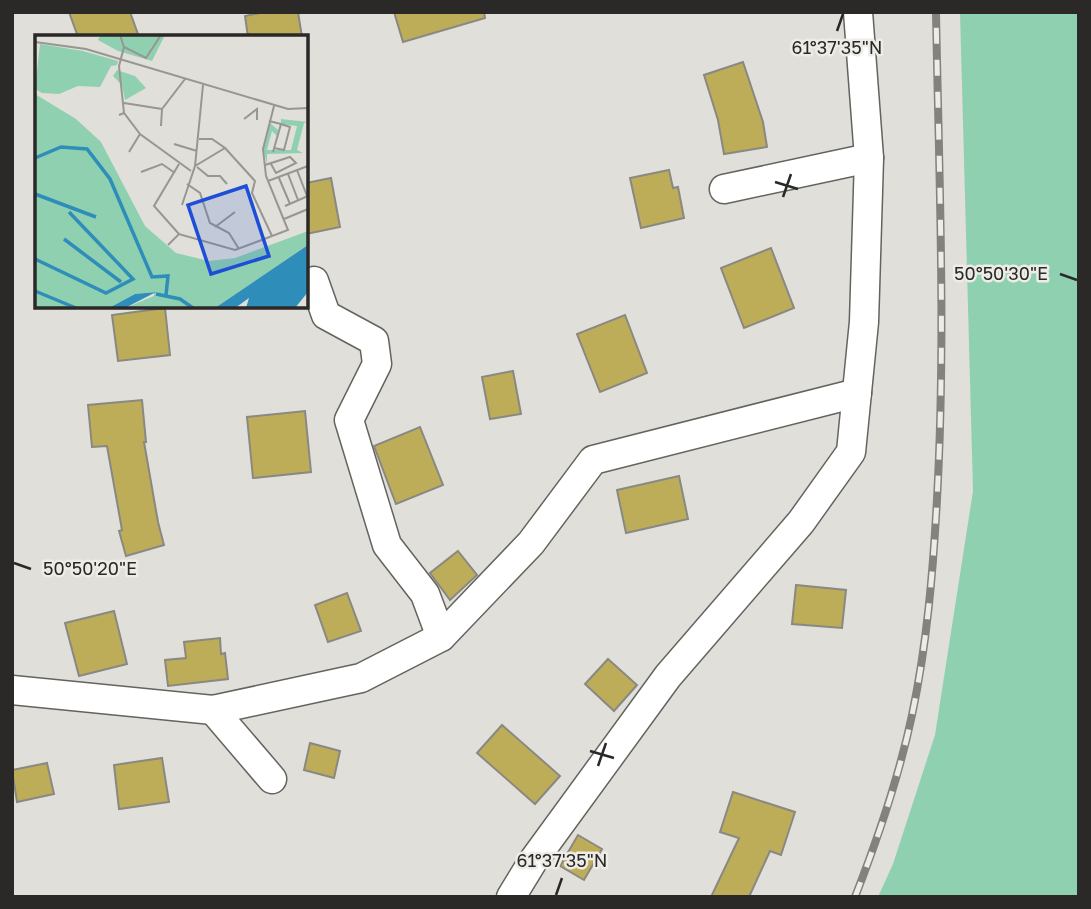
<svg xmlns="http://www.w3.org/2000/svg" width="1091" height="909" font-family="'Golos Text',sans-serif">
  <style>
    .green { fill: #8fd0b1 }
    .building { fill: #bead58; stroke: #898883; stroke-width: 2 }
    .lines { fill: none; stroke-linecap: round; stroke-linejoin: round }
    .minor-casing { stroke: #64635e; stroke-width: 31 }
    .minor { stroke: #fff; stroke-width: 28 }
    .rail-casing { stroke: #83827e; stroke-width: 8 }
    .rail { stroke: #edece6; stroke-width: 5; stroke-dasharray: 16; stroke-linecap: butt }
    .ticks { fill: none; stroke: #2a2927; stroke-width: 2.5 }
    .inset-river { fill: none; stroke: #2e8eb9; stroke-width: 3.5 }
    .inset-road { fill: none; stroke: #979692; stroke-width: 2 }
    .view { fill: #1d4ed8; fill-opacity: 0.15; stroke: #1d4ed8; stroke-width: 3.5 }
    .inset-edge { fill: none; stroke: #2a2927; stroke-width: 3.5 }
    .ticks-label { font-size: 18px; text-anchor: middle; fill: #2a2927; stroke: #edece6; stroke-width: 5; stroke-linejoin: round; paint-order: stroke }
  </style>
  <rect width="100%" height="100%" fill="#e0dfd9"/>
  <!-- green -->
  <path class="green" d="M960 12H1079V897H878L893 864 935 735 973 491Z"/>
  <!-- building -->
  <g class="building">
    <path d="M69 12H130L139 37H78Z"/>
    <path d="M265 12H298L302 37H248L245 16Z"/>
    <path d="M394 12H484L485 18 403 42Z"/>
    <path d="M743 62 763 122 767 147 724 154 718 120 704 75Z"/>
    <path d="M669 170 673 188 678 187 684 218 641 228 630 178Z"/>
    <path d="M331 178 340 227 306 234V183Z"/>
    <path d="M771 248 794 308 744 328 721 268Z"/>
    <path d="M165 308 170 355 118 361 112 315Z"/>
    <path d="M625 315 647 373 600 392 577 334Z"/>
    <path d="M513 371 521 414 490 419 482 377Z"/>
    <path d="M142 400 146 442H144L158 522 164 545 126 556 119 531 122 530 107 446 92 447 88 405Z"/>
    <path d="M305 411 311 472 253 478 247 417Z"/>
    <path d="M420 427 443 485 396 504 374 446Z"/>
    <path d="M679 476 688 519 626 533 617 490Z"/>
    <path d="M458 551 477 575 450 600 430 573Z"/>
    <path d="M796 585 846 590 842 628 792 624Z"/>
    <path d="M347 593 361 631 328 642 315 605Z"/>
    <path d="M114 611 127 664 79 676 65 623Z"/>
    <path d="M220 638 221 654 225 653 228 679 168 686 165 660 186 658 184 642Z"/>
    <path d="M608 659 637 685 614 711 585 684Z"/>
    <path d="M502 725 560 776 535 804 477 753Z"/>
    <path d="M310 743 340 751 334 778 304 770Z"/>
    <path d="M162 758 169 802 119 809 114 765Z"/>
    <path d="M47 763 54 794 17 802 12 770Z"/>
    <path d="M733 792 795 812 781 855 770 851 749 897H711L739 838 720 832Z"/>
    <path d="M578 835 602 849 584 880 560 866Z"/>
  </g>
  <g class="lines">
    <defs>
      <g id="minor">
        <path d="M724 189 869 158"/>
        <path d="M314 281 326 315 374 341 377 364 349 420 387 545 425 594 441 637"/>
        <path d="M12 690 213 710 361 678 441 637 531 543 593 460 857 393"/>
        <path d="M213 710 272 779"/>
        <path d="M511 897 533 861 668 676 801 522 851 452 864 322 869 158 858 12"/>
      </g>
    </defs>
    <!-- minor casing -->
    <use href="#minor" class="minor-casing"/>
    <!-- minor -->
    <use href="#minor" class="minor"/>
    <defs>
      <path id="rail" d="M855 897C878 838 899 777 912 715 927 644 933 572 937 499 946 337 939 175 936 12"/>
    </defs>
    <!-- rail casing -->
    <use href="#rail" class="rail-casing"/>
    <!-- rail -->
    <use href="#rail" class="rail"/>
  </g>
  <!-- ticks -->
  <path class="ticks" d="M837 31 843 14M775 182 798 189M783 197 791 174M1060 274 1077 280M14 563 31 569M590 751 614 758M598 766 606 743M556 895 562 878"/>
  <!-- overview -->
  <g transform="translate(35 35)">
    <rect width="273" height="273" fill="#e0dfd9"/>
    <path d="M65 0H130L117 26 83 16 63 5ZM5 9 48 16 83 26 82 30 76 31 65 52 43 51 24 59 7 58 0 54ZM82 35 100 41 111 53 90 65 87 50 78 41ZM0 59 41 84 66 107 110 191 141 218 174 226 200 223 273 196V210L180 273H90L119 261V257L100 259 74 273H0ZM246 84 273 87 269 88 262 115 268 118 232 119V129L228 113 235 88 243 95 242 101 237 96 232 115H256L262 91 246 89Z" fill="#8fd0b1"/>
    <path d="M273 210V257L260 273H211L214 263 200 273H180ZM121 257 90 273H74L100 259Z" fill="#2e8eb9"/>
    <path class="inset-river" d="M0 123 26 112 52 114 75 144 117 242 133 241 131 260M0 159 61 182M29 204 86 247M0 224 71 258 98 244 34 177M0 256 41 273M121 259 145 264 158 273"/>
    <path class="inset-road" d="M85 0 89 12 111 23 126 0M0 7 51 14 253 74 273 73M89 68 127 74M89 78 84 31 89 12M84 80 89 78 105 99 156 136M209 84 222 74V85M234 86 246 89 238 117M126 91 127 74 150 44M139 109 162 116M190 113 220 146 217 158 237 201M239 113 249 115 255 92 246 89M94 117 105 99M230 130 255 122 261 128 241 138 236 129M160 131 190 113 177 104H164M162 132 173 141H185L192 149M262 135 272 161M106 137 127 129 140 138M253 139 263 165M244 143 255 169M233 146 273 131M152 149 165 158 175 188 194 198 204 214M147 170 160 131 168 50M250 171 273 161M249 184 273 174M180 192 200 177M144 199 119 171 144 129M133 210 144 199 200 215 253 195 231 141 228 114 239 71"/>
    <path class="view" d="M211 151 234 221 176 239 153 170Z"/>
    <rect width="273" height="273" class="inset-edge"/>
  </g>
  <g class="ticks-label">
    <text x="837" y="54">61°37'35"N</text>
    <text x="1001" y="280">50°50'30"E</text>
    <text x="90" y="575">50°50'20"E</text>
    <text x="562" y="867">61°37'35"N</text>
  </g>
  <!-- border -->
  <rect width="1091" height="909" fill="none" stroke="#2a2927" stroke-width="28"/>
</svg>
